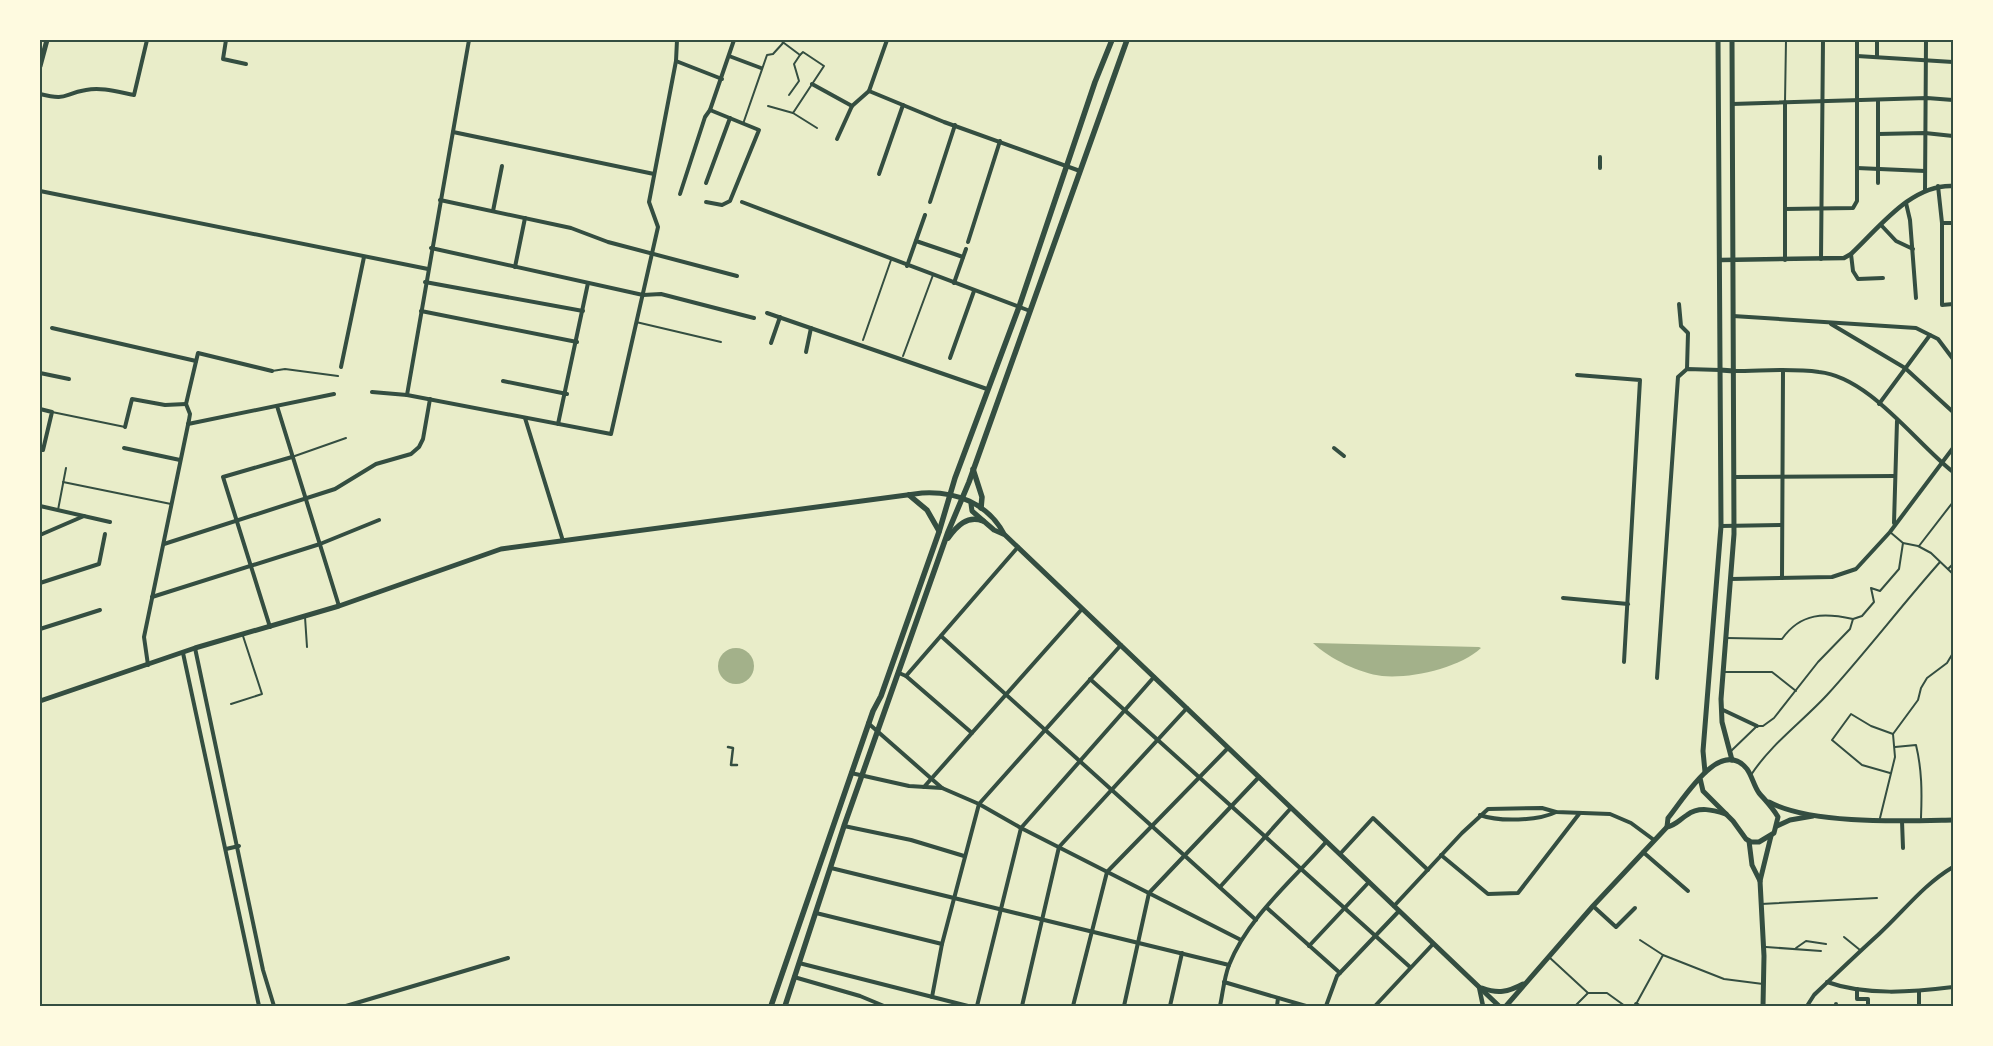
<svg xmlns="http://www.w3.org/2000/svg" width="1993" height="1046" font-family="Inter,sans-serif">
  <style>
    .water { fill: #a3b18a }
    .lines { fill: none; stroke-linecap: round; stroke-linejoin: round }
    .service { stroke: #344e41; stroke-width: 2 }
    .pedestrian { stroke: #344e41; stroke-width: 2.5 }
    .minor { stroke: #344e41; stroke-width: 4 }
    .tertiary { stroke: #344e41; stroke-width: 4.5 }
    .secondary { stroke: #344e41; stroke-width: 5 }
    .primary { stroke: #344e41; stroke-width: 5.5 }
    .neatline { fill: none; stroke: #344e41; stroke-width: 2 }
  </style>
  <rect width="100%" height="100%" fill="#e9edc9"/>
  <!-- water -->
  <g class="water">
    <path d="M1313 643 1479 647 1481 648C1460 668 1410 679 1382 676 1359 673 1330 659 1313 643Z"/>
    <circle cx="736" cy="666" r="18"/>
  </g>
  <g class="lines">
    <!-- service -->
    <g class="service">
      <path d="M789 95 799 81 794 64 800 55"/>
      <path d="M1785 102 1786 40"/>
      <path d="M768 106 793 113 824 66 803 52 800 55 780 40"/>
      <path d="M793 113 817 128"/>
      <path d="M743 124 767 55 773 54 783 43"/>
      <path d="M636 322 721 342"/>
      <path d="M863 340 891 260"/>
      <path d="M903 356 933 275"/>
      <path d="M272 371 285 369 338 376"/>
      <path d="M52 412 125 427"/>
      <path d="M292 457 346 438"/>
      <path d="M63 482 171 504"/>
      <path d="M58 510 66 468"/>
      <path d="M1890 532 1903 543 1918 546 1931 553 1953 574"/>
      <path d="M1919 546 1953 502"/>
      <path d="M1948 569 1953 564"/>
      <path d="M305 617 307 647"/>
      <path d="M1727 638 1782 639C1801 612 1825 613 1853 619"/>
      <path d="M1723 672H1772L1796 691"/>
      <path d="M231 704 262 694 243 636"/>
      <path d="M1895 747 1916 745C1922 770 1922 792 1921 818"/>
      <path d="M1730 752 1757 726H1763L1774 718 1818 662 1850 629 1853 619 1862 616 1874 602 1871 588 1880 591 1899 569 1903 543"/>
      <path d="M1890 773 1862 765 1832 740 1851 714 1871 726 1893 734"/>
      <path d="M1751 775C1771 744 1802 722 1827 695 1866 652 1901 606 1940 562"/>
      <path d="M1880 818 1895 757 1893 734 1918 700 1921 688 1927 678 1947 663 1953 653"/>
      <path d="M1761 904 1877 898"/>
      <path d="M1844 937 1860 950"/>
      <path d="M1640 940 1663 955"/>
      <path d="M1766 947 1821 951"/>
      <path d="M1796 948 1806 941 1826 944"/>
      <path d="M1549 957 1588 993"/>
      <path d="M1575 1006 1588 993H1607L1625 1006"/>
      <path d="M1635 1006 1663 955 1724 979 1763 984"/>
    </g>
    <!-- pedestrian -->
    <path class="pedestrian" d="M728 747 733 748 731 765H737"/>
    <!-- minor -->
    <g class="minor">
      <path d="M226 40 223 59 246 64"/>
      <path d="M729 56 761 68"/>
      <path d="M1857 56 1953 62"/>
      <path d="M1877 57V40"/>
      <path d="M676 61 722 79"/>
      <path d="M812 84 852 106 869 91 944 122 1080 171"/>
      <path d="M869 91 887 40"/>
      <path d="M40 94C68 101 62 94 86 90 102 87 118 92 134 95L147 40"/>
      <path d="M1732 104 1927 98 1953 100"/>
      <path d="M453 132 654 174"/>
      <path d="M1878 134 1925 133 1953 136"/>
      <path d="M837 139 852 106"/>
      <path d="M1600 168V157"/>
      <path d="M1857 168 1925 171"/>
      <path d="M879 174 903 105"/>
      <path d="M706 183 730 118"/>
      <path d="M1878 183V100"/>
      <path d="M1938 186 1942 223V305L1953 304"/>
      <path d="M40 191 428 269"/>
      <path d="M1925 191 1926 40"/>
      <path d="M680 194 705 117 710 110 734 40"/>
      <path d="M440 200 571 228 608 242 737 276"/>
      <path d="M706 202 722 205 730 201 759 130 710 110"/>
      <path d="M742 202 1030 311"/>
      <path d="M930 202 955 125"/>
      <path d="M1906 203 1910 220 1916 298"/>
      <path d="M1785 209 1853 208 1857 201V40"/>
      <path d="M493 211 502 166"/>
      <path d="M1942 223H1953"/>
      <path d="M1881 225 1896 241 1913 249"/>
      <path d="M916 241 963 257"/>
      <path d="M968 242 1000 141"/>
      <path d="M431 248 643 295 661 294 754 318"/>
      <path d="M1851 254 1853 271 1858 279 1883 278"/>
      <path d="M1821 259 1823 40"/>
      <path d="M1785 260V102"/>
      <path d="M907 266 925 215"/>
      <path d="M515 267 525 218"/>
      <path d="M425 282 583 311"/>
      <path d="M954 283 966 249"/>
      <path d="M1679 304 1681 326 1688 333 1687 369"/>
      <path d="M421 311 577 342"/>
      <path d="M767 313 987 389"/>
      <path d="M1733 316 1916 328 1938 339 1953 359"/>
      <path d="M1831 324 1905 368 1953 412"/>
      <path d="M52 328 196 361"/>
      <path d="M771 343 780 317"/>
      <path d="M806 352 811 328"/>
      <path d="M950 358 974 291"/>
      <path d="M341 367 364 257"/>
      <path d="M1734 371C1762 371 1791 368 1819 372 1869 377 1915 442 1953 472"/>
      <path d="M40 373 69 379"/>
      <path d="M1577 375 1640 380 1624 662"/>
      <path d="M503 381 567 394"/>
      <path d="M372 392 407 395 611 434 658 227 649 202 676 61 677 40"/>
      <path d="M407 395 469 40"/>
      <path d="M1879 404 1930 335"/>
      <path d="M277 406 339 606"/>
      <path d="M40 409 52 412 43 450 40 449"/>
      <path d="M525 418 563 541"/>
      <path d="M188 424 334 394"/>
      <path d="M558 424 588 283"/>
      <path d="M125 427 132 399 165 405 186 404"/>
      <path d="M124 448 180 460"/>
      <path d="M1334 448 1344 456"/>
      <path d="M1734 477 1895 476"/>
      <path d="M40 506 110 522"/>
      <path d="M1894 523 1897 421"/>
      <path d="M1721 526 1782 525"/>
      <path d="M40 535 84 516"/>
      <path d="M164 544 335 489 376 464 411 454 419 447 423 439 430 399"/>
      <path d="M1782 578 1783 371"/>
      <path d="M1731 579 1832 577 1856 569 1890 532 1953 448"/>
      <path d="M40 583 99 564 105 534"/>
      <path d="M152 597 320 544 379 520"/>
      <path d="M1563 598 1628 604"/>
      <path d="M270 627 223 477 292 457"/>
      <path d="M40 629 100 610"/>
      <path d="M941 636 1256 920"/>
      <path d="M195 648 263 970 274 1006"/>
      <path d="M183 653 259 1006"/>
      <path d="M148 665 144 637 189 420 190 414 186 404 198 353 272 371"/>
      <path d="M899 673 906 676 1018 547"/>
      <path d="M906 676 972 733"/>
      <path d="M1657 678 1678 377 1687 369 1720 370"/>
      <path d="M1090 679 1410 967"/>
      <path d="M1721 709 1757 726"/>
      <path d="M868 723 942 788 979 804 1021 828 1241 940"/>
      <path d="M851 773 909 786 942 788"/>
      <path d="M924 787 1082 609"/>
      <path d="M1480 815C1499 822 1538 821 1556 812"/>
      <path d="M1902 821 1903 848"/>
      <path d="M844 826 911 840 964 856"/>
      <path d="M226 849 239 846"/>
      <path d="M1643 852 1688 891"/>
      <path d="M1340 854 1373 818 1428 870"/>
      <path d="M1441 855 1488 894 1518 893 1579 814"/>
      <path d="M831 868 1229 965"/>
      <path d="M1220 887 1291 808"/>
      <path d="M1394 906 1462 833 1488 809 1542 808 1556 812 1610 814 1631 823 1654 840"/>
      <path d="M1593 906 1616 927 1635 908"/>
      <path d="M1267 908 1340 973"/>
      <path d="M816 913 942 944"/>
      <path d="M1309 946 1369 882"/>
      <path d="M799 963 968 1006"/>
      <path d="M794 977 860 996 884 1006"/>
      <path d="M1224 982 1306 1006"/>
      <path d="M1827 982C1866 996 1913 992 1953 987"/>
      <path d="M1857 989V999H1868V1006"/>
      <path d="M932 997 942 944 979 804 1121 645"/>
      <path d="M1636 1004 1639 1006"/>
      <path d="M346 1006 508 958"/>
      <path d="M977 1006 1021 828 1154 677"/>
      <path d="M1022 1006 1059 847 1187 708"/>
      <path d="M1073 1006 1107 872 1228 748"/>
      <path d="M1124 1006 1149 893 1259 777"/>
      <path d="M1170 1006 1182 953"/>
      <path d="M1220 1006C1223 992 1224 978 1229 965 1248 917 1293 880 1326 842"/>
      <path d="M1277 1006 1278 998"/>
      <path d="M1326 1006 1337 976 1399 911"/>
      <path d="M1375 1006 1433 944"/>
      <path d="M1807 1006 1814 995C1835 975 1857 954 1879 934 1904 911 1923 885 1953 867"/>
      <path d="M1836 1006V1004"/>
      <path d="M1919 1006V991"/>
    </g>
    <!-- tertiary -->
    <g class="tertiary">
      <path d="M1721 260 1844 258 1851 254C1879 228 1911 184 1953 186"/>
      <path d="M1479 987 1483 1006"/>
    </g>
    <!-- secondary -->
    <g class="secondary">
      <path d="M1732 40 1734 534 1721 699 1722 722 1732 760"/>
      <path d="M40 66 47 40"/>
      <path d="M1720 370 1734 371"/>
      <path d="M971 504 972 511 994 530 1003 534"/>
      <path d="M40 701 195 648 339 606 501 549 922 493C955 491 988 503 1004 534L1499 1006"/>
      <path d="M1705 772 1703 751 1721 526 1718 40"/>
      <path d="M1769 802C1812 825 1904 821 1953 820"/>
      <path d="M1777 826 1790 820 1813 816"/>
      <path d="M1667 827 1668 818C1683 800 1720 736 1747 769 1752 776 1754 786 1759 793 1766 801 1773 808 1778 817L1774 833 1759 842H1751L1746 839 1733 821 1703 791 1700 778"/>
      <path d="M1749 841 1752 865 1760 881"/>
      <path d="M1482 988C1498 994 1508 992 1523 984"/>
      <path d="M1506 1006 1593 906 1667 827C1676 825 1679 820 1687 815 1699 806 1713 810 1726 814"/>
      <path d="M1763 1006 1764 956 1760 881 1771 836"/>
    </g>
    <!-- primary -->
    <g class="primary">
      <path d="M973 469 982 497 981 508"/>
      <path d="M909 495 927 510 939 531"/>
      <path d="M948 538C957 526 967 515 983 521"/>
      <path d="M771 1006 873 711 881 696 939 532 955 478 1019 307 1095 82 1112 40"/>
      <path d="M785 1006 844 826 948 532 969 482 1127 40"/>
    </g>
  </g>
  <!-- border -->
  <rect width="1993" height="1046" fill="none" stroke="#fefae0" stroke-width="82"/>
  <rect x="41" y="41" width="1911" height="964" class="neatline"/>
</svg>
